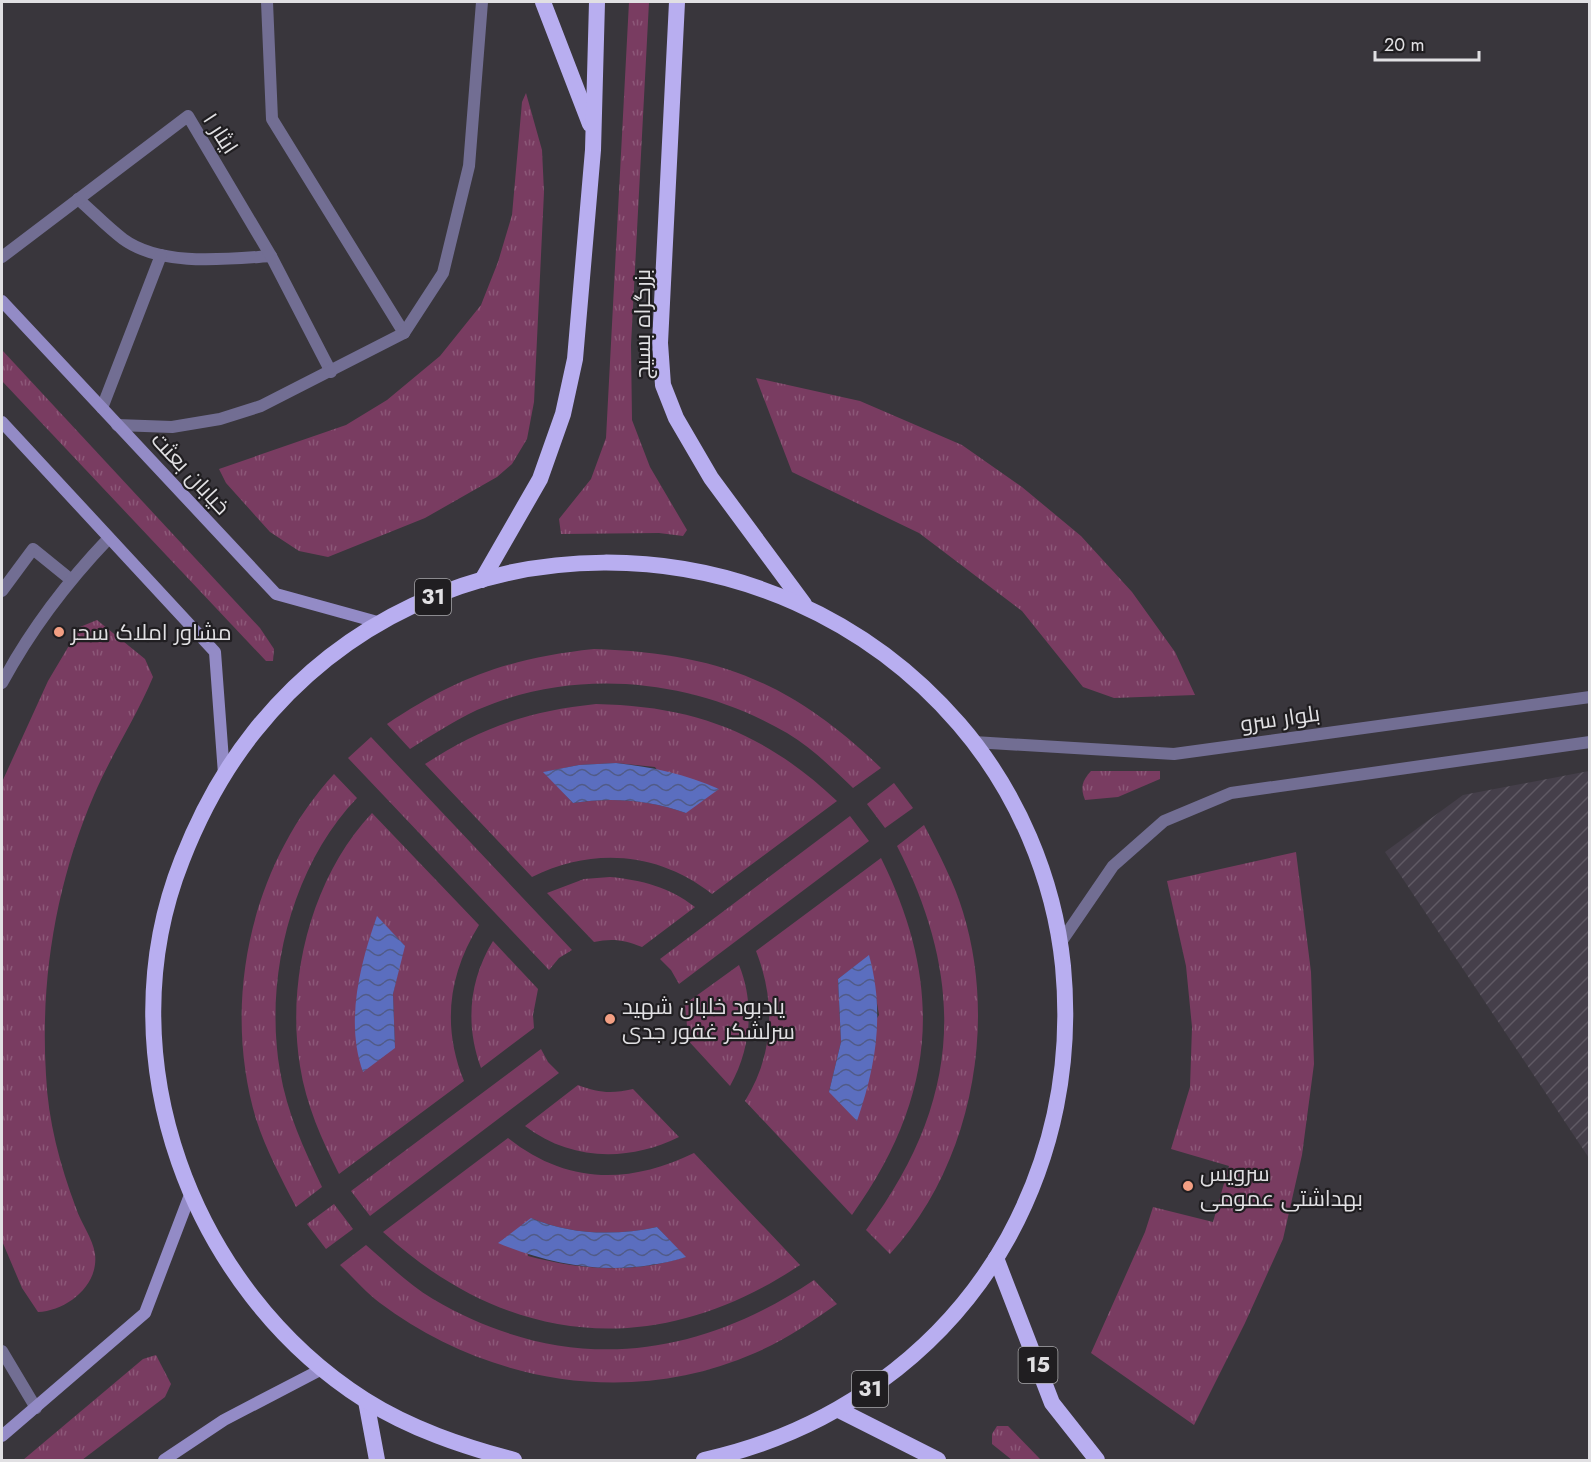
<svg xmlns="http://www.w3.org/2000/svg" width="1591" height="1462" font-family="Jost,Cairo,sans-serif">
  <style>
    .industrial { fill: url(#industrial-furrows) }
    .grass { fill: url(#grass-tufts); fill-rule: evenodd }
    .water { fill: url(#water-waves) }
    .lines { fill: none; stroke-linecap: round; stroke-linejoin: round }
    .minor { stroke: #726e93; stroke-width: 12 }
    .tertiary { stroke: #726e93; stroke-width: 12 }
    .secondary { stroke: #938bc6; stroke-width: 12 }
    .trunk { stroke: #b8aef0; stroke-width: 16 }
    .poi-dot { fill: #f39f83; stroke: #201e21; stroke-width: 2 }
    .labels { text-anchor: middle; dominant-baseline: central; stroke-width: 4.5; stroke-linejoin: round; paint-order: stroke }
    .shield { fill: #201e21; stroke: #a7a6a9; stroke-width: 1.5 }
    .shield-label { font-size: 21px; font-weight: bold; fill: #e1e0e3 }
    .street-label { font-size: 22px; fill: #e1e0e3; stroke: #201e21 }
    .poi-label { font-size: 22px; fill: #e1e0e3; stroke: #201e21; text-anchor: start }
  </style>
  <defs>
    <pattern id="industrial-furrows" width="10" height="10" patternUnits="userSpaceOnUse" patternTransform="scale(1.5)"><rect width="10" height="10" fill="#453f4a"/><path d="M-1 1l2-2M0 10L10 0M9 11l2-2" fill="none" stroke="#605a64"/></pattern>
    <pattern id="grass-tufts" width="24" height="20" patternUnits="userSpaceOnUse" patternTransform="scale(1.5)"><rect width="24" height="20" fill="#793c61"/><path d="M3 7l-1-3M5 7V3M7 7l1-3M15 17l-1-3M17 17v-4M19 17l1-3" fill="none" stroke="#8c5878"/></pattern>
    <pattern id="water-waves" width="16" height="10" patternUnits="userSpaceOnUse" patternTransform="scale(1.5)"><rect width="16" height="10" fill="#5b6ebf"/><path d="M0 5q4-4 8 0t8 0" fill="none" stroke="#515b88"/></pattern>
  </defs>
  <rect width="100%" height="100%" fill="#39363c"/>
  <!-- industrial -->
  <path class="industrial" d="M1589 771H1590L1589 1158 1385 852 1463 795Z"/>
  <!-- grass -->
  <g class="grass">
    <path d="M629 2H649L631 345 632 420 650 467 687 530 683 536 659 533 561 534 559 519 591 479 606 438Z"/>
    <path d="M526 93 542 150 544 192 534 402 527 439 512 464 497 477 425 518 328 557 299 551 270 532 226 483 219 469 346 425 387 400 440 356 481 305 498 262 512 215 522 102Z"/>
    <path d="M2 350 260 628 274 649 273 661H266L2 381Z"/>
    <path d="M756 378 860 401 962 445 1022 487 1081 536 1132 592 1175 652 1195 695 1114 698 1083 687 1022 611 919 533 792 472Z"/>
    <path d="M97 620 145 659 153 677C136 718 111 755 94 795 56 883 40 980 46 1075 48 1121 60 1165 76 1208 81 1223 93 1239 95 1254 99 1286 66 1311 38 1312L22 1288 2 1241V782L48 681 80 627Z"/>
    <path d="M594 649C718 653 791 682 881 768L853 788C832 768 812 748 787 733 695 679 576 666 477 710 454 721 432 735 410 749L387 724C457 677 510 658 594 649Z"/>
    <path d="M596 704C695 706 765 733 837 801L712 894C658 852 593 847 532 877L425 764C481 727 530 711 596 704ZM616 763 655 767 686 813C650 800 611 797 573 803L544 772 579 765Z"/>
    <path d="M371 737 572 950 559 958 549 970 348 758Z"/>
    <path d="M1091 771H1160V779L1118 797 1085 800C1080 787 1082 781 1091 771Z"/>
    <path d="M334 774 357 798C291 867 264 979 280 1071 287 1113 304 1149 322 1187L296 1207C281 1178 266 1150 256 1119 221 1001 251 865 334 774Z"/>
    <path d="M894 783 913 808 885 828 867 804Z"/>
    <path d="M372 813 479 925C448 975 442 1027 464 1081L339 1174C322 1140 306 1105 300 1066 286 980 311 878 372 813ZM377 917 404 945 393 994 395 1048Z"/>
    <path d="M850 816 869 841 679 984 671 970 660 959Z"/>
    <path d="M924 825C939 854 954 882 963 912 998 1026 971 1166 890 1254L866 1230C960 1104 968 985 897 846Z"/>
    <path d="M1296 852 1311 972 1314 1064 1302 1155 1283 1239 1245 1323 1194 1425 1091 1353 1145 1232 1153 1207 1213 1222 1229 1166 1171 1149 1190 1087 1192 1027 1186 966 1167 881Z"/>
    <path d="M881 858C945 987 936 1098 852 1215L745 1101C774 1054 776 1002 756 951ZM869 956 879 1015 829 1092 841 1042 838 979Z"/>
    <path d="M610 877C642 880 669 887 695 907L642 947C625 940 612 938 594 942L547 893 584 879Z"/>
    <path d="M493 941 538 989 533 1015 534 1028 481 1068C465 1025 469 980 493 941Z"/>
    <path d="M739 965C755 1004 751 1049 730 1086L684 1036 687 1026 685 1004Z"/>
    <path d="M541 1049 548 1062 559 1073 370 1216 351 1191Z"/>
    <path d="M578 1085C598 1093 612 1094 633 1089L679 1137C628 1162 571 1161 525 1126Z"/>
    <path d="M508 1138C566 1184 628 1185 694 1153L800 1265C658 1360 509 1348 383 1232ZM531 1218C570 1235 616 1236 657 1227L685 1257C633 1274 581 1270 528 1256Z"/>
    <path d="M334 1204 353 1229 326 1249 307 1224Z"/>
    <path d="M366 1245C388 1264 408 1284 433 1299 563 1375 692 1362 814 1280L837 1304C811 1322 785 1340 755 1353 630 1408 487 1383 380 1303 365 1292 353 1277 340 1265Z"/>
    <path d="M156 1355 171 1384 165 1397 82 1460H23L143 1359Z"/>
    <path d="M997 1426H1008L1041 1460H1012L992 1444V1434Z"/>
  </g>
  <!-- water -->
  <g class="water">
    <path d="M616 763C653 767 685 774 719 789L686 813C650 800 611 797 573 803L543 772 579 765Z"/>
    <path d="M377 916 405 946 393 994 395 1048 363 1072C345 1022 360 964 377 916Z"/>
    <path d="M869 955C885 1013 876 1066 857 1121L829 1092 841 1042 838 979Z"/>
    <path d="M531 1218C570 1235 616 1236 657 1227L686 1257C621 1277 559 1268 498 1243Z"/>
  </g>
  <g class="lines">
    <!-- minor -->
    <g class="minor">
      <path d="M267 2 272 119 404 333"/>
      <path d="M78 199C93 212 107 227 123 239 161 267 227 259 271 256"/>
      <path d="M2 257 188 116 271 256 331 372"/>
      <path d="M102 408 161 255"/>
      <path d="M2 591 33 549 70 579"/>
      <path d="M2 683C31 629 67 582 109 538"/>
      <path d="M2 1351 36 1408"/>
    </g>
    <!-- tertiary -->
    <g class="tertiary">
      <path d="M117 425 172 427 220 419 261 406 404 333 443 273 469 166 482 2"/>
      <path d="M974 742 1174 754 1590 697"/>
      <path d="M1061 942 1113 866 1164 821 1231 793 1590 742"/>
    </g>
    <!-- secondary -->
    <g class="secondary">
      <path d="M2 301 276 594 381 623"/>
      <path d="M2 422 215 652 224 774"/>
      <path d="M2 1436 145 1313 190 1195"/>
      <path d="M164 1460 224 1420 322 1369"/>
    </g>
    <!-- trunk -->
    <g class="trunk">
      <path d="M543 2 590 124"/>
      <path d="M677 2 660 343 663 385 676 418 711 478 804 604"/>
      <path d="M482 580 540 479 563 414 575 359 593 150 597 2"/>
      <path d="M996 1258 1052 1403 1097 1460"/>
      <path d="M366 1401 377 1460"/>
      <path d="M839 1410 938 1460"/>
      <path d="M514 1460C462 1446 411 1429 365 1400 191 1289 104 1056 182 860 200 814 223 771 254 732 433 506 773 509 959 724 1017 791 1054 878 1063 966 1072 1061 1054 1154 1008 1238 944 1353 832 1432 704 1460"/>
    </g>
  </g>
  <!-- markers -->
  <g class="poi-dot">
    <circle cx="59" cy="632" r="6"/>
    <circle cx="610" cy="1019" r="6"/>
    <circle cx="1188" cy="1186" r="6"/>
  </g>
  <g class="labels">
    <!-- shield labels -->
    <g class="shield">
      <rect x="415" y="579" width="36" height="36" rx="4.5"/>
      <rect x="1018.5" y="1347" width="39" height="36" rx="4.5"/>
      <rect x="852" y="1371" width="36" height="36" rx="4.5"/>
    </g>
    <g class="shield-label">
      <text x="433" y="597">31</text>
      <text x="1038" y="1365">15</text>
      <text x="870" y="1389">31</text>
    </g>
    <!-- street labels -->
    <g class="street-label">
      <text transform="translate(221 133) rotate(57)">ایثار ۱</text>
      <text transform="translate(642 324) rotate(-90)">بزرگراه بسیج</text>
      <text transform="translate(191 473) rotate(47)">خیابان بعثت</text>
      <text transform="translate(1280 718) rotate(-8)">بلوار سرو</text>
    </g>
    <!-- poi labels -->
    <g class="poi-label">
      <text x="71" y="632">مشاور املاک سحر</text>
      <text x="622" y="1006">یادبود خلبان شهید<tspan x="622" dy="25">سرلشکر غفور جدی</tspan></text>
      <text x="1200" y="1173">سرویس<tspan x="1200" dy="25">بهداشتی عمومی</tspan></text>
    </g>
  </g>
  <!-- border -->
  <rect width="1591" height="1462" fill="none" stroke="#e1e0e3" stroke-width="6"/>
  <!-- scale -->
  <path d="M1375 51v9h104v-9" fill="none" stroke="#e1e0e3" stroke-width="3"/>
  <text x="1384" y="51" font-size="18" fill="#e1e0e3" stroke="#201e21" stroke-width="4.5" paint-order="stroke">20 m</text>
</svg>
